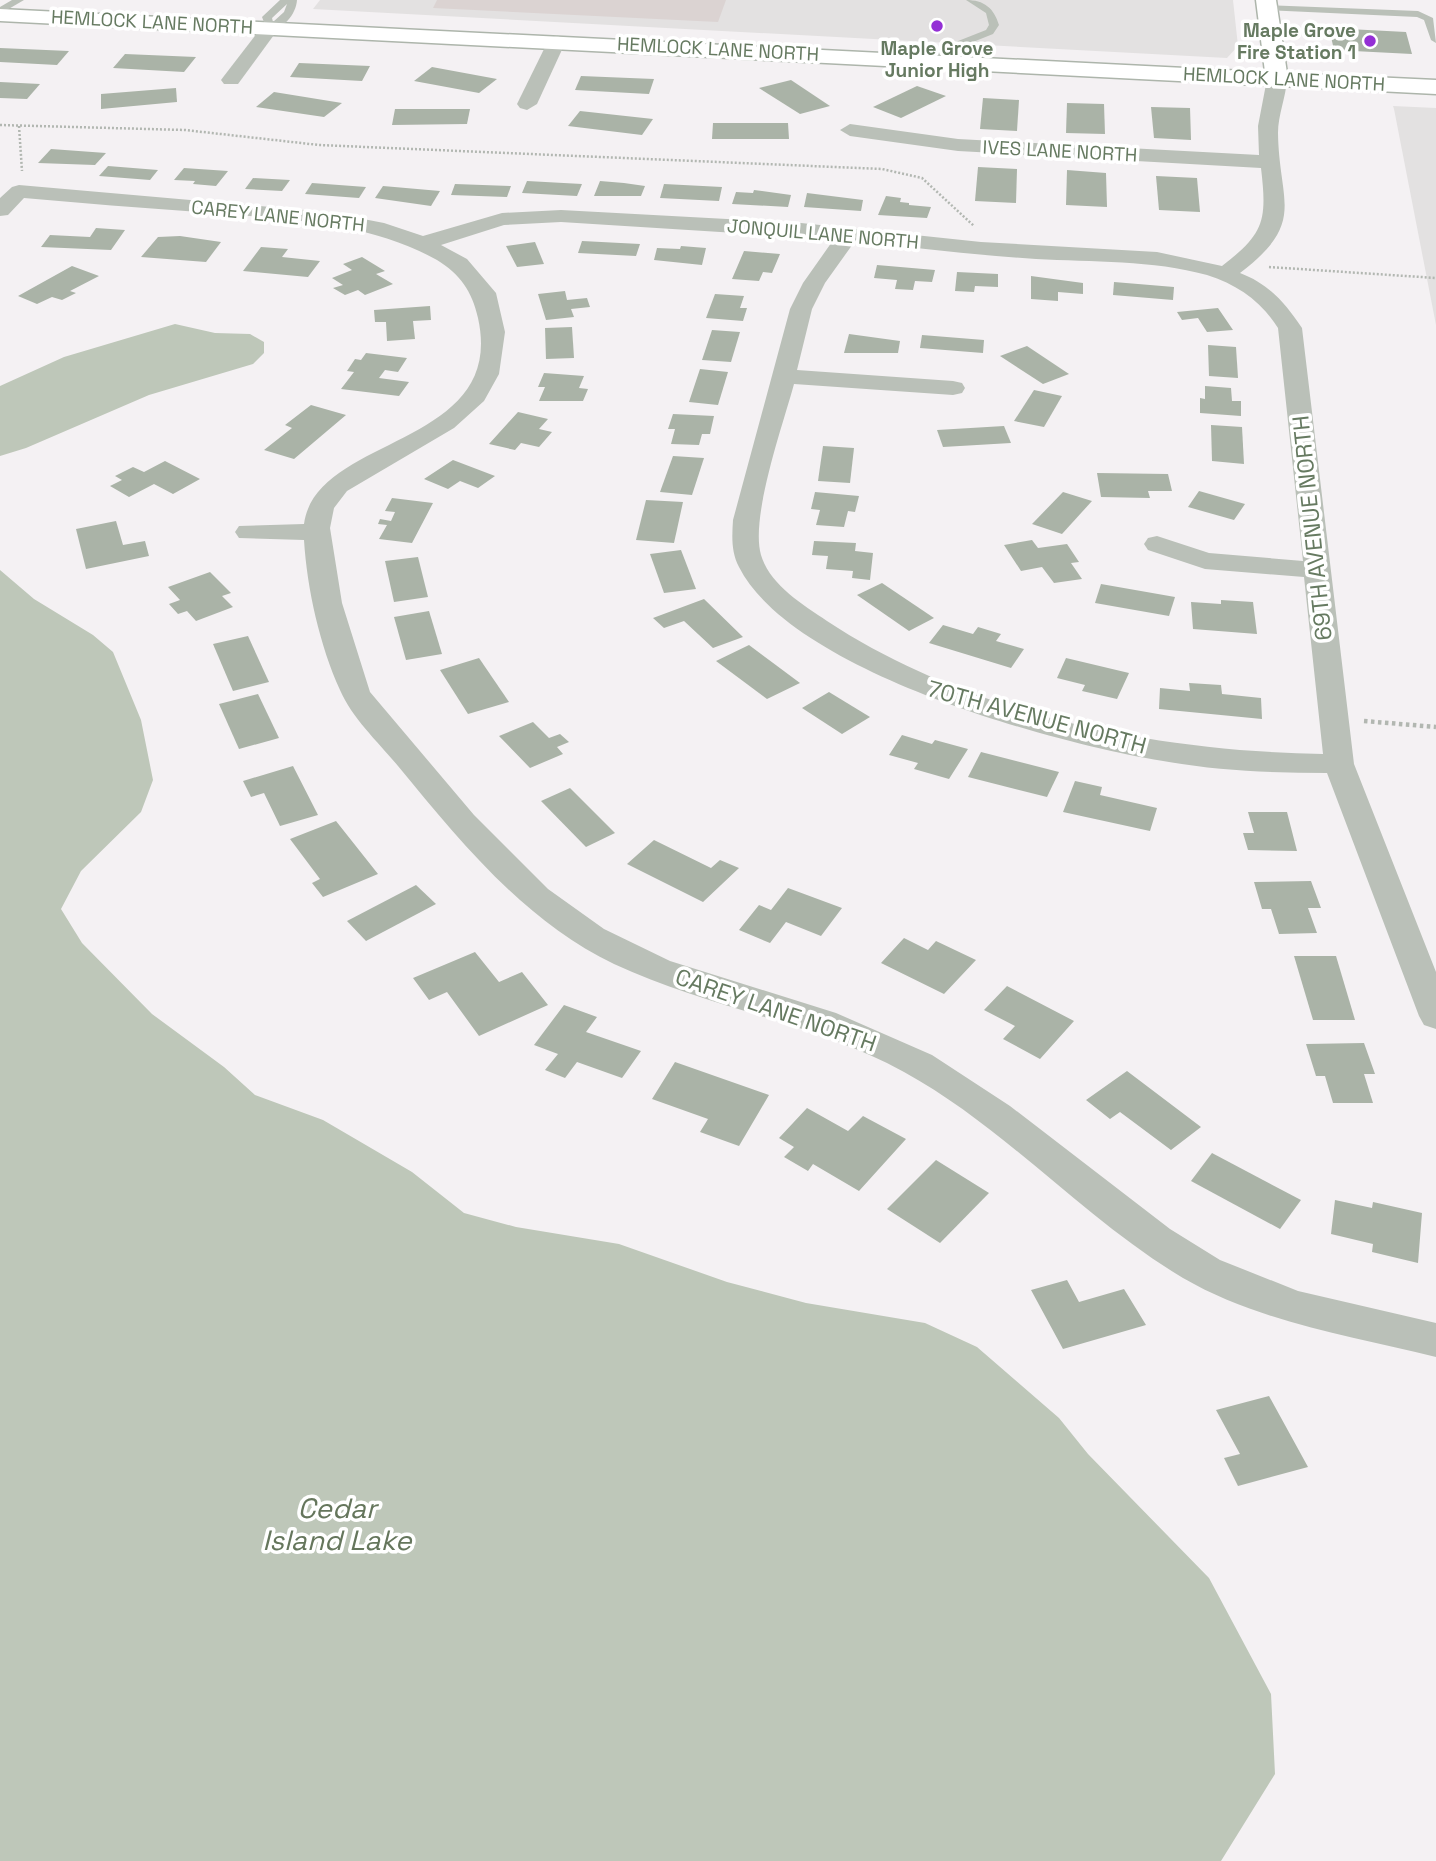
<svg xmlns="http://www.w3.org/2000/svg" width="1436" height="1861" font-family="'Space Grotesk',sans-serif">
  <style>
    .built { fill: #e3e1e1 }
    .green { fill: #dbd3d2 }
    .water { fill: #bec7b9 }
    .building { fill: #aab3a7 }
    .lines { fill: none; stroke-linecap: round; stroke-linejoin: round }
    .secondary-casing { stroke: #adb5ab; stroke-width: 3 }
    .path-far1 { stroke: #b2b7b1; stroke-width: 2.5; stroke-dasharray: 2 2; stroke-linecap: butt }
    .path { stroke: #b2b7b1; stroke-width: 4.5; stroke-dasharray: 3.5 3.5; stroke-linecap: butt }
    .lane { fill: #bac0b8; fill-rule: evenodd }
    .street { fill: #bac0b8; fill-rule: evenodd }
    .secondary { fill: #fff; fill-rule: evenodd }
    .poi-dot { fill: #942fd5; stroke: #fff; stroke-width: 2.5 }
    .labels { text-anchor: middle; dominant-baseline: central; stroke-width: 7; stroke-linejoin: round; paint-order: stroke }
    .far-street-label { font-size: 19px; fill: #667a61; stroke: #fff }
    .far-poi-label { font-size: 19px; font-weight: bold; fill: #667a61; stroke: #fff; text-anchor: end }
    .street-label { font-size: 23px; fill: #667a61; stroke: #fff }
    .near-water-label { font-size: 28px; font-style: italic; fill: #65765c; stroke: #fff }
  </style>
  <rect width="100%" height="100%" fill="#f4f1f3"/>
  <!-- built -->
  <g class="built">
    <path d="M320 0H1233L1238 46 1227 58 313 9Z"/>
    <path d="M1393 106 1436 108V325L1394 109Z"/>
  </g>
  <!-- green -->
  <path class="green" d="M437 0H726L718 22 433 8Z"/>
  <!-- water -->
  <g class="water">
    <path d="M175 324 215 333 250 334 264 342V353L253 364 149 395 26 448 0 456V386L64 357Z"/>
    <path d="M0 570 34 599 93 635 113 652 141 720 153 780 141 812 81 871 61 909 82 943 152 1014 224 1067 255 1095 323 1120 412 1172 464 1213 516 1227 619 1244 727 1282 806 1303 925 1323 977 1347 1059 1418 1088 1454 1209 1578 1271 1694 1275 1774 1221 1861H0Z"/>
  </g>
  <!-- building -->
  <g class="building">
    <path d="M1329 28 1406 32 1412 54 1334 50Z"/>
    <path d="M0 48 69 51 57 65 0 62Z"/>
    <path d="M125 54 196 57 184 72 113 68Z"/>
    <path d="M299 63 370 66 362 81 290 77Z"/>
    <path d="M432 67 497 79 479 93 414 81Z"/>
    <path d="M581 76 654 79 649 94 575 90Z"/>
    <path d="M791 80 830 106 800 114 759 88Z"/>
    <path d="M0 82 40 84 27 99 0 98Z"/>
    <path d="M917 86 946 96 901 118 873 107Z"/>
    <path d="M176 88 177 102 101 109V94Z"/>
    <path d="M274 92 342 103 324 117 256 107Z"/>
    <path d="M983 98 1019 100 1017 131 980 129Z"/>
    <path d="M1067 103 1104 104 1105 134 1066 133Z"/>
    <path d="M1151 107 1190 108 1191 140 1154 138Z"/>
    <path d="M395 109H470L467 124 392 125Z"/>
    <path d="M580 111 653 119 642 135 568 126Z"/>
    <path d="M713 123H788L789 139H712Z"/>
    <path d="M51 149 106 153 95 165 38 163Z"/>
    <path d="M108 166 158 170 150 180 99 176Z"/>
    <path d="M978 167 1017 169 1016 203 975 201Z"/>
    <path d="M184 168 228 171 216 186 193 184 195 181 174 180Z"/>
    <path d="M1067 170 1106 173 1107 207 1066 205Z"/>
    <path d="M1156 176 1197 178 1200 212 1159 210Z"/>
    <path d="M253 178 290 180 282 191 245 189Z"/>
    <path d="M527 181 582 184 577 196 522 193Z"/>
    <path d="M600 181 624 183 645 186 641 196H594Z"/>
    <path d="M312 183 366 187 359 198 305 194Z"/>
    <path d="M455 184 511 186 507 197 451 195Z"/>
    <path d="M664 184 722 187 719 201 660 198Z"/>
    <path d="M383 186 440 191 431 206 375 198Z"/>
    <path d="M754 190 791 195 788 207 732 204 736 192 753 193Z"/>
    <path d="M807 193 863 200 861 211 804 207Z"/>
    <path d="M886 196 901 198 900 202 909 203V205L931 207 927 218 878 215Z"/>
    <path d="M96 228 125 230 111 250 41 247 50 235 90 237Z"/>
    <path d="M180 236 221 242 206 262 141 257 158 237Z"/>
    <path d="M582 241 640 244 636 256 578 253Z"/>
    <path d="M535 242 544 264 517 267 506 246Z"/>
    <path d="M681 246 706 248 702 265 654 260 657 248 680 249Z"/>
    <path d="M261 247 288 249 282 257 320 261 308 277 243 271Z"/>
    <path d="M744 251 780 254 772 273 763 272 759 281 732 279Z"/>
    <path d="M362 257 385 271 376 274 393 284 365 295 358 290 345 295 333 288 343 285 332 278 352 270 343 264Z"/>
    <path d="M877 265 935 270 932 282 915 281 913 290 895 289 897 280 874 278Z"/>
    <path d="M72 266 99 276 70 291 76 293 62 300 52 297 37 304 18 296Z"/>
    <path d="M957 272 998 274V287L975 286 974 292 955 291Z"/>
    <path d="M1031 276 1083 283V294L1058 292V301L1031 299Z"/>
    <path d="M1114 282 1174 287 1173 300 1113 295Z"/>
    <path d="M565 291 567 300 587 298 590 307 571 309 574 317 546 320 538 294Z"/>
    <path d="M715 294 744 296 740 308H747L743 321 706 318Z"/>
    <path d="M430 306 431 320 413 321 415 339 387 341 386 322H375L374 310Z"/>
    <path d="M1218 308 1233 330 1207 332 1198 318 1182 320 1177 312Z"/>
    <path d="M572 327 574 358 546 359 545 328Z"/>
    <path d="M712 330 740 332 731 362 702 360Z"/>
    <path d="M849 334 900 341 898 353H844Z"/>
    <path d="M922 335 984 340 983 353 920 348Z"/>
    <path d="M1208 345 1236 347 1238 378 1209 376Z"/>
    <path d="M1027 346 1069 374 1043 384 1000 356Z"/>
    <path d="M366 353 407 358 398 372 385 370 379 378 409 382 399 396 341 389 354 372 347 371 355 359 361 360Z"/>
    <path d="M700 369 728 372 718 405 689 402Z"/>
    <path d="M544 373 584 376 579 388 588 389 583 401H539L545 387H538Z"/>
    <path d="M1205 386 1231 388 1232 401H1241V416L1200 413V398L1205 399Z"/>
    <path d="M1034 390 1062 396 1044 427 1014 421Z"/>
    <path d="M311 405 346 415 294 459 264 450 292 428 285 425Z"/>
    <path d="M518 412 548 419 539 429 552 432 539 447 521 443 515 450 489 444Z"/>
    <path d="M673 414 714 416 710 434H702L699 445 671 444 675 429H668Z"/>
    <path d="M1211 425 1242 427 1244 464 1212 461Z"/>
    <path d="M1004 426 1011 443 943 447 937 430Z"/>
    <path d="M823 446 854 448 850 483 818 481Z"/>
    <path d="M673 456 704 458 692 495 660 492Z"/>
    <path d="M453 460 495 476 478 488 460 481 448 489 424 479Z"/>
    <path d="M165 461 200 479 173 494 154 484 129 497 110 486 122 480 115 476 133 467 144 472Z"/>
    <path d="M1097 473 1168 474 1172 491H1148L1150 498 1101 497Z"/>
    <path d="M1199 491 1245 504 1234 520 1188 507Z"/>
    <path d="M815 492 859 496 855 512 848 511 844 527 816 525 820 510 811 509Z"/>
    <path d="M1063 492 1092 501 1062 534 1032 524Z"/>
    <path d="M392 498 433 503 412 543 379 539 387 525 378 524 380 519 391 521 395 512 385 511Z"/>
    <path d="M646 500 683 502 674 543 636 540Z"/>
    <path d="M116 521 123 545 145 541 149 556 86 569 76 529Z"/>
    <path d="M1032 540 1038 548 1067 544 1079 562 1071 563 1082 579 1054 583 1042 567 1021 571 1004 545Z"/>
    <path d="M814 541 856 543 855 551 873 553 870 580 852 578 853 571 826 569 828 556 812 555Z"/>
    <path d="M681 550 696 589 664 593 650 554Z"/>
    <path d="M418 557 428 597 394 602 385 561Z"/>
    <path d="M210 572 231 593 222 596 233 607 196 621 187 611 178 614 169 604 180 600 168 587Z"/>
    <path d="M882 583 934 618 909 631 857 595Z"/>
    <path d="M1101 584 1175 597 1169 616 1095 603Z"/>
    <path d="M704 599 743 637 713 648 684 621 664 628 653 618Z"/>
    <path d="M1221 600 1253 602 1257 634 1193 629 1191 602 1221 604Z"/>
    <path d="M429 611 442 654 406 660 394 617Z"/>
    <path d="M943 625 973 634 978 627 1001 634 996 641 1024 649 1011 668 929 643Z"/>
    <path d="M248 636 269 682 233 691 213 644Z"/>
    <path d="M749 645 800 683 767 699 716 661Z"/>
    <path d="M479 658 509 702 468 714 440 670Z"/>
    <path d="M1066 658 1129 673 1117 699 1082 691 1085 685 1057 678Z"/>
    <path d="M1189 683 1221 685 1222 694 1261 698 1262 719 1159 709 1160 688 1190 691Z"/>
    <path d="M829 692 870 717 842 734 802 708Z"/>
    <path d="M258 694 279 738 239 749 219 704Z"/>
    <path d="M533 722 549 738 560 734 569 742 557 747 563 754 530 768 499 736Z"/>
    <path d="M902 735 932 744 935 740 968 749 949 779 914 769 918 763 889 755Z"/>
    <path d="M981 752 1059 772 1047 797 968 777Z"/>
    <path d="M293 766 318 815 280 826 264 793 251 797 243 781Z"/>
    <path d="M1075 781 1102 787 1100 795 1157 808 1150 831 1063 812Z"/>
    <path d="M570 788 615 833 586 847 541 801Z"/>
    <path d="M1248 812H1287L1297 851 1248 850 1243 833H1254Z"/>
    <path d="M336 821 378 874 323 897 312 883 320 879 290 839Z"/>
    <path d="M654 840 711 868 720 860 739 868 703 902 627 864Z"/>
    <path d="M1311 881 1321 908H1308L1317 933 1279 934 1271 909H1262L1254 882Z"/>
    <path d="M416 885 436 904 366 941 347 921Z"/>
    <path d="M788 888 842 908 821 936 786 922 770 943 739 930 759 905 771 910Z"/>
    <path d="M904 938 928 950 936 941 976 960 944 994 881 963Z"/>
    <path d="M475 952 499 982 522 972 548 1005 479 1036 447 992 429 1000 413 978Z"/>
    <path d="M1294 956H1336L1355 1020H1313Z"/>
    <path d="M1007 986 1074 1021 1040 1059 1003 1039 1015 1026 984 1010Z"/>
    <path d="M564 1005 597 1017 586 1032 641 1051 622 1078 577 1062 565 1078 545 1070 558 1054 534 1045Z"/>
    <path d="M1364 1043 1375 1074H1364L1373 1103H1333L1325 1076H1316L1306 1044Z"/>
    <path d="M675 1062 769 1095 739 1146 700 1132 708 1119 652 1099Z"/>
    <path d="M1127 1071 1201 1127 1171 1150 1120 1112 1110 1119 1086 1100Z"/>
    <path d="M807 1108 848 1131 863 1116 906 1139 859 1191 813 1164 808 1171 784 1157 794 1147 779 1138Z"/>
    <path d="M1212 1153 1301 1200 1280 1229 1191 1181Z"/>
    <path d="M936 1160 989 1193 940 1243 887 1209Z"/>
    <path d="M1335 1200 1372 1208 1373 1202 1422 1213 1418 1263 1372 1252 1373 1244 1331 1234Z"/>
    <path d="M1067 1280 1079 1302 1124 1289 1146 1325 1063 1349 1031 1290Z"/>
    <path d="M1269 1396 1308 1467 1238 1486 1224 1458 1240 1454 1216 1410Z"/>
  </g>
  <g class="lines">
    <defs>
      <path id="secondary" d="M1256 0H1276L1287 73 1436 80V94L0 21V9L1265 72Z"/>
    </defs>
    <!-- secondary casing -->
    <use href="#secondary" class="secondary-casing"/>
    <!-- path-far1 -->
    <g class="path-far1">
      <path d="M0 125 185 130 319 145 882 169 922 178 974 226"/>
      <path d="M19 126 22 171"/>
      <path d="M1269 267 1436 278"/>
    </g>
    <!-- path -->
    <path class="path" d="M1364 721 1436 727"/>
    <!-- lane -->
    <g class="lane">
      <path d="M12 0H24L0 14V7Z"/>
      <path d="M280 0H297C296 15 282 31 267 30L262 17ZM287 4 284 12 273 22 272 18Z"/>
      <path d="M966 0C984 0 994 8 999 25L993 34 923 62H915V58L986 30 989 25 986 13Z"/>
      <path d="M1264 5 1418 11 1433 18 1436 43 1431 40 1424 20 1417 17 1267 10 1262 7Z"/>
    </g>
    <!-- street -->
    <g class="street">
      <path d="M270 22 279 28 238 84H224L221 80 224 76 264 24Z"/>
      <path d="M557 35 566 41 537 104 527 110 520 108 517 104 548 41Z"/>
      <path d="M1277 73 1287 79C1286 97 1278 115 1278 133 1279 203 1307 222 1240 273 1269 284 1285 303 1302 328L1354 764 1436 972V1029L1424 1025 1419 1016 1327 773C1274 773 1221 771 1169 762 1058 745 792 672 739 567 731 552 732 536 733 520L790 309 803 283 834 239 561 222 504 225 441 245 467 259 496 293 505 332 499 374 484 401 454 428 347 491 334 508 330 528 342 603 370 692 474 815 548 889 604 929 670 961 836 1013 932 1055 1010 1106 1170 1229 1220 1260 1298 1291 1436 1323V1357C1351 1336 1259 1322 1183 1278 1084 1219 1006 1128 904 1072 813 1022 708 1008 614 964 524 921 460 841 398 766 379 743 352 718 340 690 320 646 307 589 304 540L239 538 235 532 239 526 304 524C316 434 507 448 478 318 472 291 460 274 437 260 365 220 279 219 199 212 141 208 82 203 24 198L8 215 0 216V198L12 187 19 185 327 212 384 223 423 236 502 213 561 210 801 223 981 242 1157 252 1222 266C1265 233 1267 220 1261 168L958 151 850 136 840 130 850 124 958 139 1259 155 1258 126 1267 79ZM855 241C915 248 975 255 1036 259 1092 262 1153 260 1207 275 1238 285 1261 301 1278 328L1303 561 1209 553 1157 536 1148 538 1144 544 1148 550 1205 569 1304 577 1323 754C1154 751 970 715 827 621 802 604 770 585 761 555 750 517 783 425 794 384L953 395 962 393 965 388 962 383 953 381 797 370 812 309 825 283Z"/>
    </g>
    <!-- secondary -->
    <use href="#secondary" class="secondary"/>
  </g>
  <!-- markers -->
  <g class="poi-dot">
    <circle cx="937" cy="26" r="7"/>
    <circle cx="1370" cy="41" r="7"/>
  </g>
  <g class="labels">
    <!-- far-street labels -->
    <g class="far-street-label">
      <text transform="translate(152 22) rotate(3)">HEMLOCK LANE NORTH</text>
      <text transform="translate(718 49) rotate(3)">HEMLOCK LANE NORTH</text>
      <text transform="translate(1284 79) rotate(3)">HEMLOCK LANE NORTH</text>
      <text transform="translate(1060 151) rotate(3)">IVES LANE NORTH</text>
      <text transform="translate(278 216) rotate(6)">CAREY LANE NORTH</text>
      <text transform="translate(823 234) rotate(5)">JONQUIL LANE NORTH</text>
    </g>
    <!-- far-poi labels -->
    <g class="far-poi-label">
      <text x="1356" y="30">Maple Grove<tspan x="1356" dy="22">Fire Station 1</tspan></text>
      <text x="937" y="48" text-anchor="middle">Maple Grove<tspan x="937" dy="22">Junior High</tspan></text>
    </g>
    <!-- street labels -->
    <g class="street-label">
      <text transform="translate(1312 528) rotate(-96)">69TH AVENUE NORTH</text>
      <text transform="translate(1037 717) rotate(15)">70TH AVENUE NORTH</text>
      <text transform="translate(776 1010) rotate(19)">CAREY LANE NORTH</text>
    </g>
    <!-- near-water labels -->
    <g class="near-water-label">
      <text x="337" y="1508">Cedar<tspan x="337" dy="32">Island Lake</tspan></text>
    </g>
  </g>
</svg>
